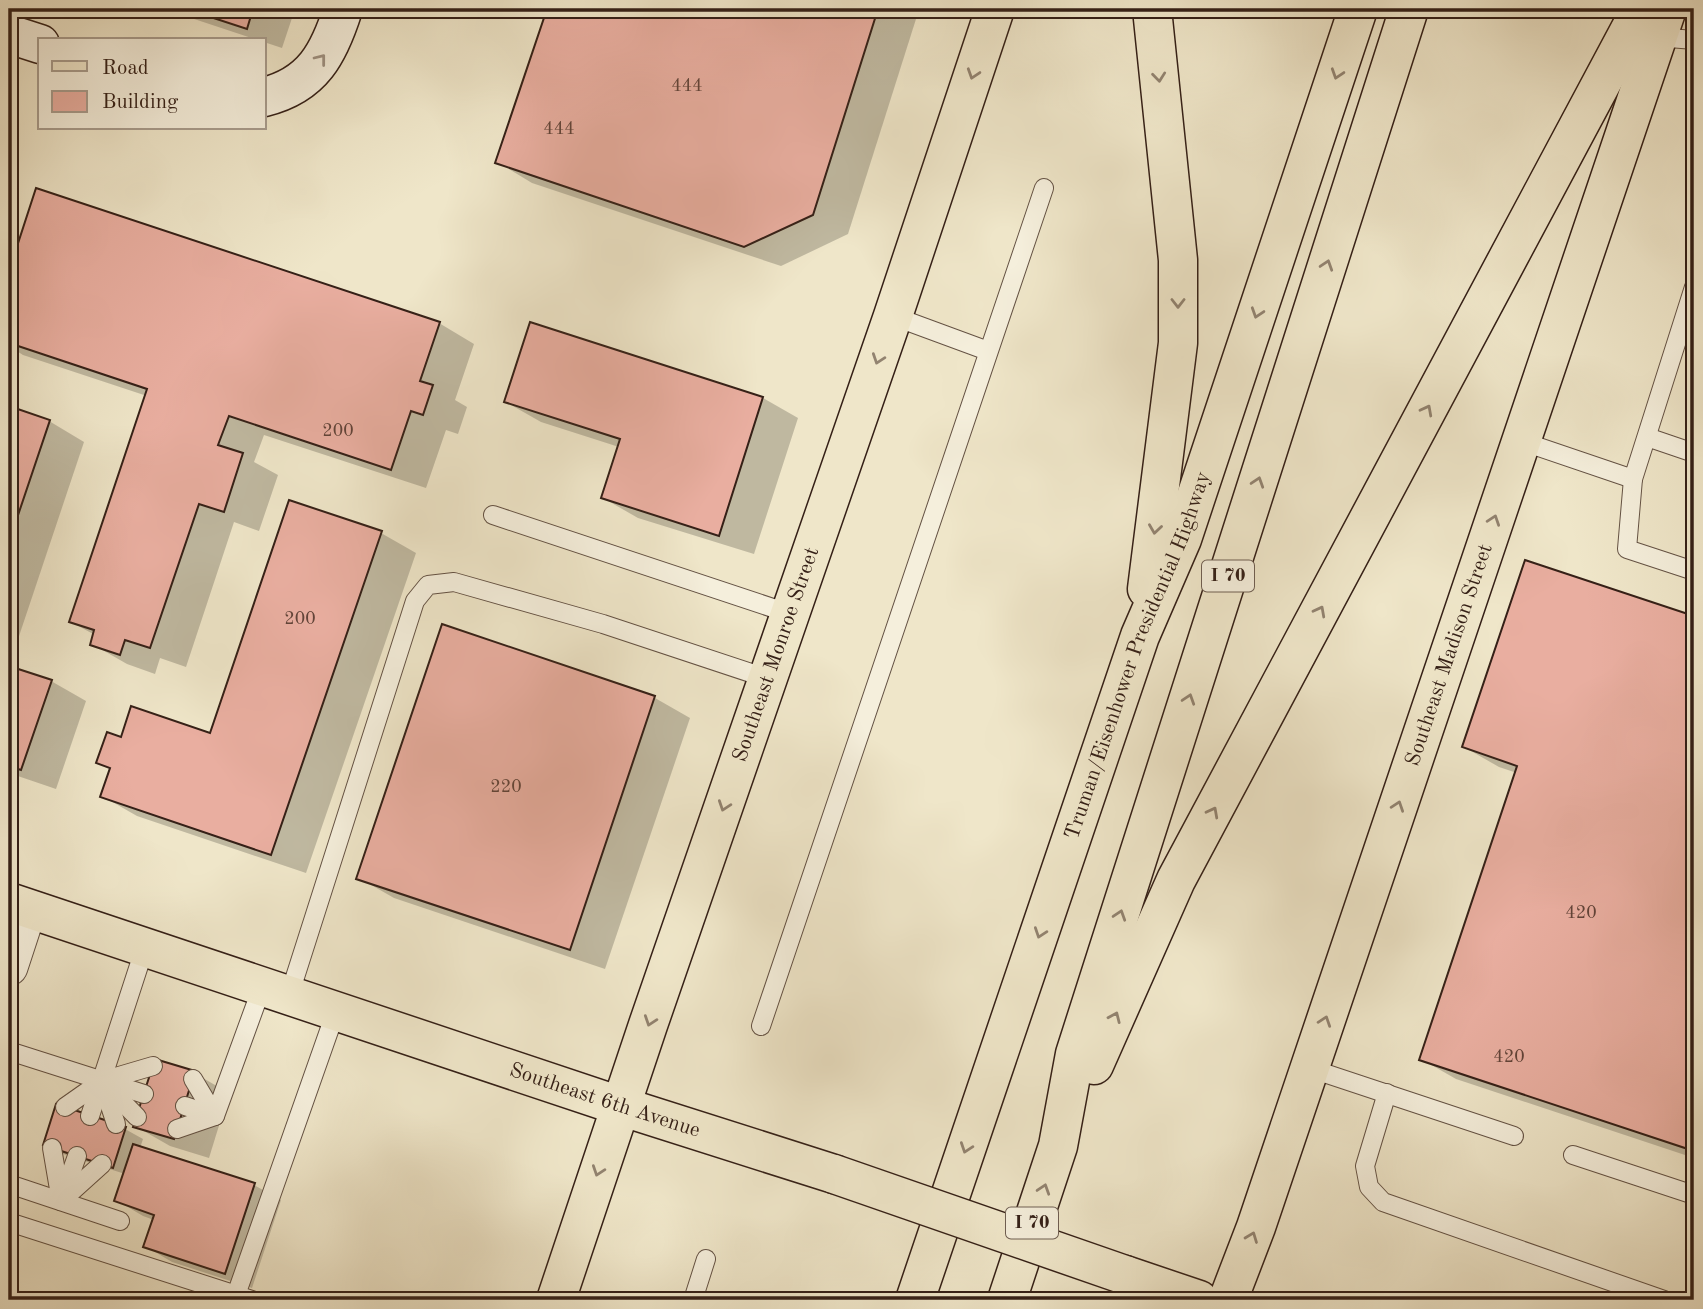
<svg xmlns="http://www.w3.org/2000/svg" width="1703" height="1309" font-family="'Old Standard TT',serif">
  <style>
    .shadow { fill: #0003 }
    .building { fill: #e9aea0; stroke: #352017; stroke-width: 2 }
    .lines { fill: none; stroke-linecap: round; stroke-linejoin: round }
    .lane-casing { stroke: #645244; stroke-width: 20 }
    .street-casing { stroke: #645244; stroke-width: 39 }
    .secondary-casing { stroke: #352017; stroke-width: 41 }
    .primary-casing { stroke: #352017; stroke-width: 41 }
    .highway-casing { stroke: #352017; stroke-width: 41 }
    .lane { stroke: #f5efdc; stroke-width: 18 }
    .street { stroke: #f5efdc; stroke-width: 37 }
    .secondary { stroke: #f5efdc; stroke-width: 38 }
    .primary { stroke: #efe6c9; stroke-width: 38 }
    .highway { stroke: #efe6c9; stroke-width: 38 }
    .primary-bridge-casing { stroke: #352017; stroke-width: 41; stroke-linecap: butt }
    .primary-bridge { stroke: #efe6c9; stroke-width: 38 }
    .oneway { stroke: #9f9283 }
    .oneway2 { stroke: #928370 }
    .labels { text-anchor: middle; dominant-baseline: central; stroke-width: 6; stroke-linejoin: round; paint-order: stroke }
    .number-label { font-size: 18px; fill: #624439 }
    .shield { fill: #f5efdc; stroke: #6f5e52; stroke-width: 2 }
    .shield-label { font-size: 19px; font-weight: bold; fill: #352017 }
    .street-label { font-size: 21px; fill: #352017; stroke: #f5efdc }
  </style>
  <rect width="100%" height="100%" fill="#efe6c9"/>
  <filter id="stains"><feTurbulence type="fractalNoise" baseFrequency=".00286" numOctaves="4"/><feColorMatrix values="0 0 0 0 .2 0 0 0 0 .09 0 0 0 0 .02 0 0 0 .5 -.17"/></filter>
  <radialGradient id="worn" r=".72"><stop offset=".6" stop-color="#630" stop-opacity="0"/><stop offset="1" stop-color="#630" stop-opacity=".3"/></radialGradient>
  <!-- shadow -->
  <g class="shadow">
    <path d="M164 9H295L282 48Z"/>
    <path d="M549 9H911L916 19 848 234 781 266 532 183 497 162Z"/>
    <path d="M9 275 439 323 474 344 455 400 467 407 458 434 446 430 426 488 264 435 254 462 278 475 259 531 234 522 186 667 160 658 155 674 127 664 92 644 95 635 71 622 147 396 23 355 9 346Z"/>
    <path d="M531 325 763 398 798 418 754 554 638 518 603 498 619 447 541 422 506 402Z"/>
    <path d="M9 408 49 421 84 442 9 666Z"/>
    <path d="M381 533 416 553 306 873 137 816 102 796 112 770 99 762 122 739 211 735Z"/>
    <path d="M1526 562 1694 618V1158L1456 1079 1421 1059 1517 773 1499 767 1464 747Z"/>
    <path d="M443 627 655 698 690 718 605 969 394 898 359 878Z"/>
    <path d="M9 667 51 681 86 701 56 789 9 773Z"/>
    <path d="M194 1073 229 1093 209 1158 170 1146 135 1126Z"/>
    <path d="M125 1129 143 1139 140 1148 254 1185 281 1200 252 1288 172 1262 145 1246 154 1220 143 1216 116 1200 125 1174 63 1154 45 1144Z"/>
  </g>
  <!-- building -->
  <g class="building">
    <path d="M186 9H253L247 29Z"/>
    <path d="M547 9H878L813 215 744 247 495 163Z"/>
    <path d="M36 188 440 322 420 381 433 385 423 415 411 411 391 470 229 416 218 445 243 453 224 512 199 504 150 648 125 640 120 655 90 645 94 630 69 622 147 389 9 343V271Z"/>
    <path d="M530 322 763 397 719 536 601 498 620 439 504 402Z"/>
    <path d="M9 406 50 420 9 542Z"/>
    <path d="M289 500 382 531 271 855 100 797 110 768 96 763 107 732 121 737 131 706 210 733Z"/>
    <path d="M1525 560 1694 616V1151L1419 1060 1517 766 1462 747Z"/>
    <path d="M442 624 655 696 570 950 356 879Z"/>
    <path d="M9 666 52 680 21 770 9 766Z"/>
    <path d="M155 1059 195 1071 174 1139 133 1127Z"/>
    <path d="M56 1104 126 1127 113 1168 43 1145Z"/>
    <path d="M133 1144 255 1183 225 1274 143 1247 154 1215 114 1201Z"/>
  </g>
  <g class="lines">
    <defs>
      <g id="lane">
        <path d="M1657 37 1694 40"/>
        <path d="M893 316 988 351"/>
        <path d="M1647 437 1694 453"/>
        <path d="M1521 441 1633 479 1694 287"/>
        <path d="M1633 479 1627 549 1694 571"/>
        <path d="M493 515 791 614"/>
        <path d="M289 996 415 601 428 585 454 582 603 624 769 679"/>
        <path d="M761 1026 1044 188"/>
        <path d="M9 1051 144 1094"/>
        <path d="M1309 1068 1514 1136"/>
        <path d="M104 1083 137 1117"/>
        <path d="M104 1088 116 1124"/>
        <path d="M1387 1093 1365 1166 1369 1187 1383 1202 1664 1300"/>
        <path d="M185 1106 215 1116 262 987"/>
        <path d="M65 1107 102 1081 153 1066"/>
        <path d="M90 1116 145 947"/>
        <path d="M177 1129 215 1116 193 1079"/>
        <path d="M52 1148 61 1201"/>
        <path d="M1573 1155 1694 1195"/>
        <path d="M9 1184 120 1221"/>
        <path d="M62 1198 77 1156"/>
        <path d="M61 1201 102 1164"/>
        <path d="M9 1222 252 1300"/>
        <path d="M236 1295 336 1011"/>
        <path d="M693 1300 706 1259"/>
      </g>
      <path id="street" d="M9 967 28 909"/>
      <g id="secondary">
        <path d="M9 34 40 44"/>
        <path d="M264 97C313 85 329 53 343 9"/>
      </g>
      <g id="primary">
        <path id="s1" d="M9 902 620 1106 834 1174"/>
        <path d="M1125 1275 1199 1300"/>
        <path id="s2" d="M556 1300 648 1025 893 316 995 9"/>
        <path id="s3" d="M1228 1300 1256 1227 1667 9"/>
      </g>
      <g id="highway">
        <path d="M1147 589 1178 343V260L1152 9"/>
        <path d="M1094 1065 1176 880 1641 9"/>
        <path id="s4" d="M915 1300 1140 636 1182 539 1358 9"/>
        <path d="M1007 1300 1058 1146 1075 1054 1409 9"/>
      </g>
    </defs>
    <!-- lane casing -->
    <use href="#lane" class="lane-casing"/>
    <!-- street casing -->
    <use href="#street" class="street-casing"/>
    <!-- secondary casing -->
    <use href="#secondary" class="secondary-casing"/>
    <!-- primary casing -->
    <use href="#primary" class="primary-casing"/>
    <!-- highway casing -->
    <use href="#highway" class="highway-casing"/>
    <!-- lane -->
    <use href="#lane" class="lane"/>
    <!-- street -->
    <use href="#street" class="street"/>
    <!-- secondary -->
    <use href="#secondary" class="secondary"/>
    <!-- primary -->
    <use href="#primary" class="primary"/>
    <!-- highway -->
    <use href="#highway" class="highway"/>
    <defs>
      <path id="primary-bridge" d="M834 1174 1125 1275"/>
    </defs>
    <!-- primary-bridge casing -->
    <use href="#primary-bridge" class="primary-bridge-casing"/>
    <!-- primary-bridge -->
    <use href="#primary-bridge" class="primary-bridge"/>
  </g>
  <!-- one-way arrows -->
  <defs><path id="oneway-chevron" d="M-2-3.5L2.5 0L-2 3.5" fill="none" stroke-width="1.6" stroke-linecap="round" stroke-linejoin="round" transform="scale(1.75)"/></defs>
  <use class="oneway" href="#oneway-chevron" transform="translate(321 59) rotate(-52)"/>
  <g class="oneway2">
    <use href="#oneway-chevron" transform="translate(973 74) rotate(108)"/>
    <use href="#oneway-chevron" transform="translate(1337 74) rotate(108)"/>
    <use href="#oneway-chevron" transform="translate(1159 77) rotate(84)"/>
    <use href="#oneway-chevron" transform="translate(1327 265) rotate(-72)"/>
    <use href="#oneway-chevron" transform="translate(1178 303) rotate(90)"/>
    <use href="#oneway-chevron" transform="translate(1257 313) rotate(108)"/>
    <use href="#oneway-chevron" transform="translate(878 359) rotate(109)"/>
    <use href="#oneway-chevron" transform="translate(1427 410) rotate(-62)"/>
    <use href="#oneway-chevron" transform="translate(1258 482) rotate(-72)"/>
    <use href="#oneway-chevron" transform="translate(1494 520) rotate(-71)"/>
    <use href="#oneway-chevron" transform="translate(1155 529) rotate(98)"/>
    <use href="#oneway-chevron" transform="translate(1320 611) rotate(-62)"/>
    <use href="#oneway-chevron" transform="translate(1189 699) rotate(-72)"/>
    <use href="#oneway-chevron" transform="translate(724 806) rotate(109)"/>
    <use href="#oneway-chevron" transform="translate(1398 806) rotate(-71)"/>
    <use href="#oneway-chevron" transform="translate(1213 812) rotate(-62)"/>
    <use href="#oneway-chevron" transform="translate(1120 915) rotate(-72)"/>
    <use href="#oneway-chevron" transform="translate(1040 933) rotate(109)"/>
    <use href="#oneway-chevron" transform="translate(1115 1017) rotate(-66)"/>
    <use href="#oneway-chevron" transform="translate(650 1021) rotate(109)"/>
    <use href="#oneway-chevron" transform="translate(1325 1021) rotate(-71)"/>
    <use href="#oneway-chevron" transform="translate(966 1148) rotate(109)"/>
    <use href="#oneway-chevron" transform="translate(598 1171) rotate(109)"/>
    <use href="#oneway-chevron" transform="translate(1044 1189) rotate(-72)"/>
    <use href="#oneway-chevron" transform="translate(1252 1237) rotate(-69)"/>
  </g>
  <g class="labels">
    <!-- number labels -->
    <g class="number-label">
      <text x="687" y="86">444</text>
      <text x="559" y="129">444</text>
      <text x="338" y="431">200</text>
      <text x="300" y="619">200</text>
      <text x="506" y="787">220</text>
      <text x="1581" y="913">420</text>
      <text x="1509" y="1057">420</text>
    </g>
    <!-- shield labels -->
    <g class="shield">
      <rect x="1202" y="560.5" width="52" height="31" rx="5"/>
      <rect x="1006" y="1207.5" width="52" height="31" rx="5"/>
    </g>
    <g class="shield-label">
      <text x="1228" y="576">I 70</text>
      <text x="1032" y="1223">I 70</text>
    </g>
    <!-- street labels -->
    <g class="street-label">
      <text stroke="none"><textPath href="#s2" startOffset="682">Southeast Monroe Street</textPath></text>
      <text stroke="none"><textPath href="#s4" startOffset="682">Truman/Eisenhower Presidential Highway</textPath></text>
      <text stroke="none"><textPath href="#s3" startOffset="682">Southeast Madison Street</textPath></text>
      <text stroke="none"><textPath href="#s1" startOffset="628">Southeast 6th Avenue</textPath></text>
    </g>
  </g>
  <!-- margin -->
  <rect width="1703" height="1309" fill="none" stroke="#efe6c9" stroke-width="35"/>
  <rect x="10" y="10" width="1682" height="1288" fill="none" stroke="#352017" stroke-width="3.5"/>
  <rect x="18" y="18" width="1668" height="1274" fill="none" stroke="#352017" stroke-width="2"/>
  <!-- legend -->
  <rect x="38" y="38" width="228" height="91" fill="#f5efdc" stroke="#a89c8d" stroke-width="2"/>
  <rect x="52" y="61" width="35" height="10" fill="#efe6c9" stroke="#a89c8d" stroke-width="2"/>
  <text x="102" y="74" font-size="21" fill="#352017">Road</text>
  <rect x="52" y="91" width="35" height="21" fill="#e9aea0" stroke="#a89c8d" stroke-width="2"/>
  <text x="102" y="108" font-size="21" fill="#352017">Building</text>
  <rect width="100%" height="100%" filter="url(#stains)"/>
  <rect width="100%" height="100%" fill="url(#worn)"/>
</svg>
